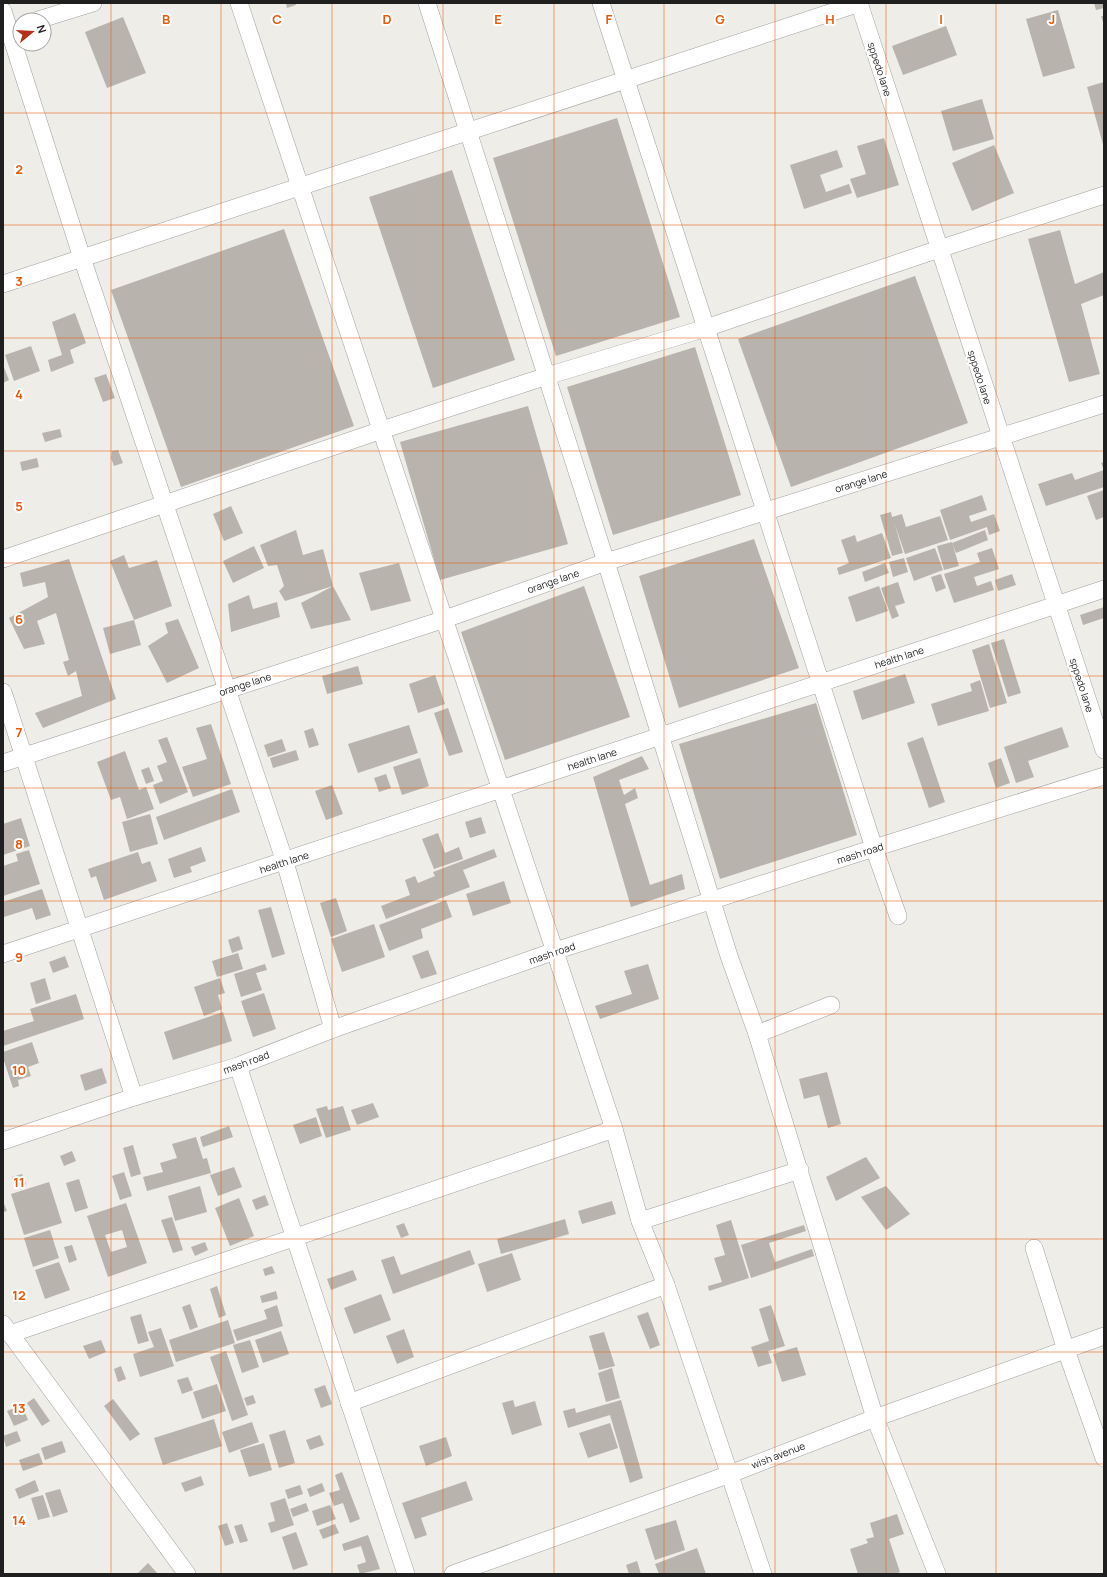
<svg xmlns="http://www.w3.org/2000/svg" width="1107" height="1577" font-family="Manrope,sans-serif">
  <style>
    .building { fill: #b8b3ad; fill-rule: evenodd }
    .lines { fill: none; stroke-linecap: round; stroke-linejoin: round }
    .street-casing { stroke: #a0a0a0; stroke-width: 18 }
    .street { stroke: #fff; stroke-width: 17 }
    .grid { fill: none; stroke: #e8590c; stroke-width: 1; stroke-opacity: 0.55 }
    .labels { text-anchor: middle; dominant-baseline: central; stroke-width: 4; stroke-linejoin: round; paint-order: stroke }
    .street-label { font-size: 10px; fill: #1f1f1f; stroke: #fff }
    .grid-label { font-size: 13px; text-anchor: middle; font-weight: bold; fill: #e8590c; stroke: #fff; stroke-width: 4; stroke-linejoin: round; paint-order: stroke }
  </style>
  <rect width="100%" height="100%" fill="#efede7"/>
  <!-- building -->
  <g class="building">
    <path d="M286 3H295L296 5 287 8Z"/>
    <path d="M1094 3H1104V8L1096 10Z"/>
    <path d="M1058 10 1075 68 1043 77 1026 19Z"/>
    <path d="M1101 16H1104V25Z"/>
    <path d="M123 17 146 73 107 88 85 32Z"/>
    <path d="M946 26 957 55 903 75 892 46Z"/>
    <path d="M1104 82V148L1087 87Z"/>
    <path d="M982 99 994 139 953 151 941 111Z"/>
    <path d="M617 118 680 317 556 356 493 158Z"/>
    <path d="M884 138 899 185 857 198 850 179 866 174 857 146Z"/>
    <path d="M994 145 1014 193 972 211 952 163Z"/>
    <path d="M837 150 843 167 820 175 826 192 849 184 852 193 804 209 790 165Z"/>
    <path d="M452 170 515 360 433 388 369 197Z"/>
    <path d="M284 229 354 426 181 487 111 290Z"/>
    <path d="M1060 230 1075 284 1104 272V295L1081 304 1100 374 1069 382 1028 239Z"/>
    <path d="M915 276 968 423 791 487 738 339Z"/>
    <path d="M75 313 86 343 70 350 74 363 51 372 48 360 62 355 52 322Z"/>
    <path d="M31 346 40 371 14 381 5 355Z"/>
    <path d="M695 347 741 495 613 535 567 387Z"/>
    <path d="M3 365 9 380 3 383Z"/>
    <path d="M106 374 115 398 103 402 94 378Z"/>
    <path d="M528 406 568 544 440 580 400 442Z"/>
    <path d="M60 429 62 437 45 442 42 433Z"/>
    <path d="M118 450 123 463 114 466 111 458 112 451Z"/>
    <path d="M37 458 39 467 22 471 20 462Z"/>
    <path d="M1104 462V487L1046 506 1038 484 1072 473 1075 480 1104 470 1101 463Z"/>
    <path d="M1104 490V517L1096 520 1087 496Z"/>
    <path d="M982 495 987 510 969 516 971 522 994 514 1000 531 989 535 987 527 950 540 940 510Z"/>
    <path d="M231 506 243 533 224 541 213 514Z"/>
    <path d="M891 512 892 517 902 514 906 527 940 516 948 540 905 554 895 525 903 553 892 556 880 515Z"/>
    <path d="M296 530 303 555 323 549 333 586 351 620 311 629 301 603 333 586 285 601 279 591 284 586 277 565 268 566 260 545Z"/>
    <path d="M985 530 988 540 956 553 952 543Z"/>
    <path d="M882 533 891 558 839 575 837 568 849 563 841 540 855 535 857 542Z"/>
    <path d="M754 539 799 668 679 708 639 576Z"/>
    <path d="M952 542 959 566 944 570 937 546Z"/>
    <path d="M254 546 264 568 233 583 223 561Z"/>
    <path d="M935 548 943 570 914 581 906 558Z"/>
    <path d="M992 548 999 569 974 577 977 586 991 581 994 590 954 603 944 574 980 562 977 553Z"/>
    <path d="M124 555 129 568 157 560 172 606 134 620 141 645 110 654 103 628 134 620 110 561Z"/>
    <path d="M904 558 908 572 893 577 889 562Z"/>
    <path d="M69 559 116 699 43 728 35 713 82 696 76 671 68 676 63 662 69 660 56 613 37 621 45 644 24 649 9 618 48 597 45 582 23 587 20 573Z"/>
    <path d="M399 563 411 601 371 611 359 573Z"/>
    <path d="M885 563 889 573 865 582 862 572Z"/>
    <path d="M941 574 946 588 936 592 931 577Z"/>
    <path d="M1012 574 1016 585 998 591 995 580Z"/>
    <path d="M898 582 905 603 895 606 899 616 892 619 881 588Z"/>
    <path d="M584 586 630 717 505 760 461 632Z"/>
    <path d="M879 586 888 611 856 622 848 597Z"/>
    <path d="M249 595 253 609 277 602 280 617 231 632 228 604Z"/>
    <path d="M1104 607V618L1083 625 1080 615Z"/>
    <path d="M178 619 199 668 167 683 148 646 168 633 165 623Z"/>
    <path d="M1004 639 1021 693 1008 697 991 643Z"/>
    <path d="M989 644 1007 703 990 708 972 650Z"/>
    <path d="M358 666 363 684 327 694 322 676Z"/>
    <path d="M905 674 915 703 862 720 853 691Z"/>
    <path d="M435 675 445 704 418 713 409 684Z"/>
    <path d="M980 680 989 711 938 726 931 704 972 691 970 684Z"/>
    <path d="M816 703 857 835 720 879 679 744Z"/>
    <path d="M448 708 463 752 449 756 434 713Z"/>
    <path d="M211 724 231 784 193 797 182 767 207 759 196 728Z"/>
    <path d="M409 725 418 753 358 773 348 744Z"/>
    <path d="M1062 727 1069 747 1028 761 1034 777 1016 783 1004 747Z"/>
    <path d="M313 728 319 745 309 748 304 731Z"/>
    <path d="M167 737 188 792 160 804 153 785 163 781 157 766 167 762 158 740Z"/>
    <path d="M923 737 945 802 929 808 907 743Z"/>
    <path d="M282 739 286 751 268 757 264 745Z"/>
    <path d="M296 750 299 760 273 768 270 758Z"/>
    <path d="M125 751 139 790 146 787 154 809 127 819 120 797 111 800 97 762Z"/>
    <path d="M642 756 649 769 619 780 624 795 635 788 638 798 625 804 650 885 682 874 685 889 631 907 593 777Z"/>
    <path d="M420 758 429 786 402 795 393 767Z"/>
    <path d="M1001 758 1010 783 996 788 988 763Z"/>
    <path d="M149 767 154 781 146 784 141 770Z"/>
    <path d="M386 774 391 788 379 792 374 778Z"/>
    <path d="M332 785 343 814 326 820 315 791Z"/>
    <path d="M232 789 240 812 164 840 156 817Z"/>
    <path d="M150 814 158 844 130 852 122 822Z"/>
    <path d="M481 817 486 833 470 838 465 822Z"/>
    <path d="M21 818 30 846 3 855V824Z"/>
    <path d="M438 833 445 853 459 847 463 859 434 869 422 839Z"/>
    <path d="M201 847 206 861 190 867 192 872 174 878 168 859Z"/>
    <path d="M494 849 497 857 463 870 470 887 386 919 381 906 410 895 405 880 415 876 418 883 435 876 433 872Z"/>
    <path d="M29 850 40 884 3 896V866L18 861 16 854Z"/>
    <path d="M138 852 142 864 150 861 157 881 104 900 96 876 91 878 88 869Z"/>
    <path d="M504 881 511 903 473 916 466 894Z"/>
    <path d="M42 889 51 915 36 920 32 908 4 917 3 902Z"/>
    <path d="M336 898 347 931 331 937 320 903Z"/>
    <path d="M446 900 452 917 421 929 423 938 389 951 379 925Z"/>
    <path d="M271 907 285 954 272 958 258 910Z"/>
    <path d="M374 924 385 957 342 972 331 939Z"/>
    <path d="M239 936 243 949 232 953 228 940Z"/>
    <path d="M428 950 437 974 421 979 412 956Z"/>
    <path d="M238 953 243 969 217 977 212 961Z"/>
    <path d="M65 956 69 967 53 973 49 962Z"/>
    <path d="M265 964 267 970 256 973 262 990 241 997 234 974Z"/>
    <path d="M648 964 659 999 600 1019 595 1006 632 994 624 971Z"/>
    <path d="M45 978 51 999 36 1004 30 983Z"/>
    <path d="M220 978 225 993 218 995 222 1009 204 1016 194 987Z"/>
    <path d="M264 993 276 1029 253 1037 241 1001Z"/>
    <path d="M76 994 84 1019 3 1046V1031L34 1021 30 1009Z"/>
    <path d="M223 1012 232 1041 173 1060 164 1032Z"/>
    <path d="M32 1042 39 1063 28 1067 31 1076 18 1080 19 1086 13 1088 3 1058V1052Z"/>
    <path d="M102 1068 107 1083 85 1091 80 1075Z"/>
    <path d="M827 1072 841 1124 828 1128 819 1095 804 1099 799 1079Z"/>
    <path d="M373 1103 379 1117 357 1125 351 1110Z"/>
    <path d="M327 1106 328 1110 343 1106 351 1130 326 1138 316 1109Z"/>
    <path d="M316 1117 322 1136 300 1144 293 1125Z"/>
    <path d="M229 1126 233 1137 203 1147 200 1137Z"/>
    <path d="M196 1137 203 1159 207 1158 211 1173 147 1191 143 1177 163 1172 160 1163 177 1158 172 1144Z"/>
    <path d="M133 1145 141 1174 131 1177 123 1148Z"/>
    <path d="M72 1151 76 1161 64 1166 60 1156Z"/>
    <path d="M866 1157 880 1178 836 1201 826 1177Z"/>
    <path d="M234 1167 242 1187 218 1196 210 1175Z"/>
    <path d="M124 1172 132 1196 120 1200 112 1176Z"/>
    <path d="M22 1174 26 1184 15 1188 12 1177Z"/>
    <path d="M79 1179 88 1208 75 1212 66 1183Z"/>
    <path d="M49 1182 62 1223 24 1235 11 1194Z"/>
    <path d="M200 1186 207 1212 175 1221 168 1196Z"/>
    <path d="M886 1186 910 1214 886 1230 861 1197Z"/>
    <path d="M265 1195 269 1205 256 1210 252 1200Z"/>
    <path d="M239 1198 254 1236 230 1246 215 1208Z"/>
    <path d="M3 1201 7 1211 3 1212Z"/>
    <path d="M612 1201 616 1214 582 1224 578 1211Z"/>
    <path d="M126 1203 147 1263 108 1277 87 1216ZM122 1230 127 1247 111 1252 105 1235Z"/>
    <path d="M172 1217 183 1250 173 1253 161 1220Z"/>
    <path d="M565 1219 569 1234 501 1254 497 1239Z"/>
    <path d="M731 1220 749 1278 709 1291 708 1286 722 1282 714 1258 725 1255 716 1225Z"/>
    <path d="M404 1223 409 1235 401 1238 396 1226Z"/>
    <path d="M804 1225 806 1231 769 1243 775 1262 812 1249 814 1256 751 1278 741 1245Z"/>
    <path d="M50 1230 59 1258 33 1267 24 1238Z"/>
    <path d="M205 1242 208 1250 195 1256 191 1247Z"/>
    <path d="M72 1245 77 1260 69 1263 64 1247Z"/>
    <path d="M470 1250 475 1264 393 1294 381 1260 394 1256 401 1275Z"/>
    <path d="M512 1253 521 1280 487 1292 478 1264Z"/>
    <path d="M59 1262 70 1290 45 1299 35 1270Z"/>
    <path d="M272 1266 275 1273 265 1276 263 1269Z"/>
    <path d="M353 1270 357 1280 331 1290 327 1279Z"/>
    <path d="M217 1286 226 1315 219 1318 210 1289Z"/>
    <path d="M276 1291 278 1299 262 1303 260 1296Z"/>
    <path d="M381 1294 391 1320 354 1334 344 1308Z"/>
    <path d="M190 1304 198 1327 190 1330 182 1307Z"/>
    <path d="M277 1305 283 1326 237 1341 233 1330 267 1319 264 1310Z"/>
    <path d="M771 1305 785 1346 768 1351 772 1363 758 1367 751 1347 769 1341 759 1309Z"/>
    <path d="M648 1312 660 1345 650 1349 637 1316Z"/>
    <path d="M141 1314 149 1341 138 1344 130 1317Z"/>
    <path d="M228 1320 235 1343 176 1362 169 1340Z"/>
    <path d="M161 1328 174 1366 140 1377 133 1354 154 1347 148 1332Z"/>
    <path d="M404 1329 414 1357 397 1364 386 1336Z"/>
    <path d="M281 1331 289 1354 263 1363 255 1340Z"/>
    <path d="M604 1332 615 1366 599 1370 589 1336Z"/>
    <path d="M101 1340 106 1352 89 1359 83 1346Z"/>
    <path d="M250 1340 259 1367 242 1373 233 1345Z"/>
    <path d="M797 1347 806 1375 782 1382 773 1354Z"/>
    <path d="M226 1351 248 1415 232 1421 210 1357Z"/>
    <path d="M121 1366 126 1379 118 1382 114 1369Z"/>
    <path d="M612 1368 620 1398 606 1402 598 1373Z"/>
    <path d="M188 1377 193 1390 182 1394 177 1380Z"/>
    <path d="M217 1384 226 1411 202 1419 193 1392Z"/>
    <path d="M325 1385 332 1404 321 1408 314 1389Z"/>
    <path d="M253 1395 256 1403 247 1406 244 1398Z"/>
    <path d="M34 1398 50 1421 42 1426 27 1403Z"/>
    <path d="M113 1399 140 1434 130 1441 104 1406Z"/>
    <path d="M513 1400 515 1407 535 1401 542 1425 512 1435 502 1403Z"/>
    <path d="M621 1400 643 1478 630 1483 610 1415 568 1428 563 1411 575 1408 576 1413Z"/>
    <path d="M22 1405 28 1420 14 1426 7 1411Z"/>
    <path d="M214 1419 222 1446 163 1465 154 1438Z"/>
    <path d="M252 1422 259 1442 229 1453 222 1432Z"/>
    <path d="M610 1423 618 1448 588 1458 579 1433Z"/>
    <path d="M285 1430 295 1463 279 1468 269 1435Z"/>
    <path d="M17 1431 21 1441 6 1447 3 1436Z"/>
    <path d="M320 1435 324 1445 310 1450 306 1440Z"/>
    <path d="M446 1437 452 1456 426 1466 419 1446Z"/>
    <path d="M62 1441 66 1452 45 1460 41 1448Z"/>
    <path d="M264 1443 272 1470 249 1477 240 1450Z"/>
    <path d="M39 1453 43 1464 23 1471 19 1460Z"/>
    <path d="M342 1472 360 1519 350 1523 343 1503 334 1506 329 1493 340 1490 335 1475Z"/>
    <path d="M201 1476 204 1485 185 1492 181 1483Z"/>
    <path d="M35 1480 39 1491 19 1499 15 1489Z"/>
    <path d="M466 1481 473 1500 421 1518 427 1535 415 1539 402 1503Z"/>
    <path d="M322 1483 325 1491 310 1497 307 1489Z"/>
    <path d="M300 1485 303 1494 288 1499 285 1490Z"/>
    <path d="M60 1489 68 1512 53 1517 45 1493Z"/>
    <path d="M43 1495 50 1517 38 1520 31 1498Z"/>
    <path d="M285 1498 294 1525 271 1533 268 1523 275 1521 270 1503Z"/>
    <path d="M306 1503 309 1511 293 1517 290 1509Z"/>
    <path d="M330 1505 336 1519 317 1526 312 1511Z"/>
    <path d="M897 1514 904 1534 889 1539 900 1572 895 1574H858L850 1549 868 1543 866 1539 874 1537 870 1523Z"/>
    <path d="M676 1520 685 1550 655 1560 645 1529Z"/>
    <path d="M227 1523 234 1543 225 1546 218 1526Z"/>
    <path d="M242 1524 248 1541 240 1543 234 1526Z"/>
    <path d="M335 1524 339 1533 323 1539 319 1530Z"/>
    <path d="M296 1532 308 1565 293 1570 282 1537Z"/>
    <path d="M368 1535 380 1569 360 1574 357 1565 366 1562 361 1546 344 1551 342 1544Z"/>
    <path d="M697 1548 706 1574H659L655 1564Z"/>
    <path d="M637 1561 641 1574H629L626 1565Z"/>
    <path d="M148 1563 158 1574H137Z"/>
  </g>
  <g class="lines">
    <defs>
      <g id="street">
        <path d="M239 3 614 1129 640 1221 666 1285 763 1574"/>
        <path d="M427 3 606 562 729 956 757 1034 875 1418 937 1574"/>
        <path d="M601 3 874 848 898 916"/>
        <path d="M859 3 1104 750"/>
        <path d="M3 11 82 258 285 862 333 1029"/>
        <path d="M38 20 93 3"/>
        <path d="M3 284 860 3"/>
        <path d="M3 559 382 430 547 376 706 328 939 249 1104 195"/>
        <path d="M3 692 134 1097"/>
        <path d="M3 763 445 619 606 562 1104 404"/>
        <path d="M3 954 1104 589"/>
        <path d="M757 1034 831 1005"/>
        <path d="M238 1066 406 1574"/>
        <path d="M3 1141 134 1097 238 1066 333 1029 555 951 874 848 1104 776"/>
        <path d="M640 1221 800 1170"/>
        <path d="M1034 1248 1066 1350 1104 1458"/>
        <path d="M3 1324 187 1574"/>
        <path d="M10 1334 614 1129"/>
        <path d="M349 1403 666 1285"/>
        <path d="M453 1574 730 1474 875 1418 1104 1336"/>
      </g>
    </defs>
    <!-- street casing -->
    <use href="#street" class="street-casing"/>
    <!-- street -->
    <use href="#street" class="street"/>
  </g>
  <!-- grid -->
  <path class="grid" d="M111 3V1574M221 3V1574M332 3V1574M443 3V1574M554 3V1574M664 3V1574M775 3V1574M886 3V1574M996 3V1574M3 113H1104M3 225H1104M3 338H1104M3 451H1104M3 563H1104M3 676H1104M3 788H1104M3 901H1104M3 1014H1104M3 1126H1104M3 1239H1104M3 1352H1104M3 1464H1104"/>
  <g class="labels">
    <!-- street labels -->
    <g class="street-label">
      <text transform="translate(880 69) rotate(72)">sppedo lane</text>
      <text transform="translate(980 377) rotate(72)">sppedo lane</text>
      <text transform="translate(861 481) rotate(-17)">orange lane</text>
      <text transform="translate(553 581) rotate(-19)">orange lane</text>
      <text transform="translate(899 657) rotate(-18)">health lane</text>
      <text transform="translate(245 684) rotate(-18)">orange lane</text>
      <text transform="translate(1082 685) rotate(72)">sppedo lane</text>
      <text transform="translate(592 759) rotate(-18)">health lane</text>
      <text transform="translate(860 853) rotate(-18)">mash road</text>
      <text transform="translate(284 862) rotate(-18)">health lane</text>
      <text transform="translate(552 953) rotate(-19)">mash road</text>
      <text transform="translate(246 1062) rotate(-20)">mash road</text>
      <text transform="translate(778 1455) rotate(-21)">wish avenue</text>
    </g>
  </g>
  <g class="grid-label">
    <text x="166" y="24">B</text>
    <text x="277" y="24">C</text>
    <text x="387" y="24">D</text>
    <text x="498" y="24">E</text>
    <text x="609" y="24">F</text>
    <text x="720" y="24">G</text>
    <text x="830" y="24">H</text>
    <text x="941" y="24">I</text>
    <text x="1052" y="24">J</text>
    <text x="19" y="174">2</text>
    <text x="19" y="286">3</text>
    <text x="19" y="399">4</text>
    <text x="19" y="511">5</text>
    <text x="19" y="624">6</text>
    <text x="19" y="737">7</text>
    <text x="19" y="849">8</text>
    <text x="19" y="962">9</text>
    <text x="19" y="1075">10</text>
    <text x="19" y="1187">11</text>
    <text x="19" y="1300">12</text>
    <text x="19" y="1413">13</text>
    <text x="19" y="1525">14</text>
  </g>
  <!-- border -->
  <rect width="1107" height="1577" fill="none" stroke="#1f1f1f" stroke-width="8"/>
  <!-- north arrow -->
  <g transform="translate(32 32) rotate(72)"><circle r="19" fill="#ffffff" stroke="#a5a5a5"/>
  <path d="M0-3L7 15L0 10L-7 15Z" fill="#b62f18"/>
  <text y="-6" font-size="11" font-weight="bold" text-anchor="middle" fill="#1f1f1f">N</text>
  </g>
</svg>
